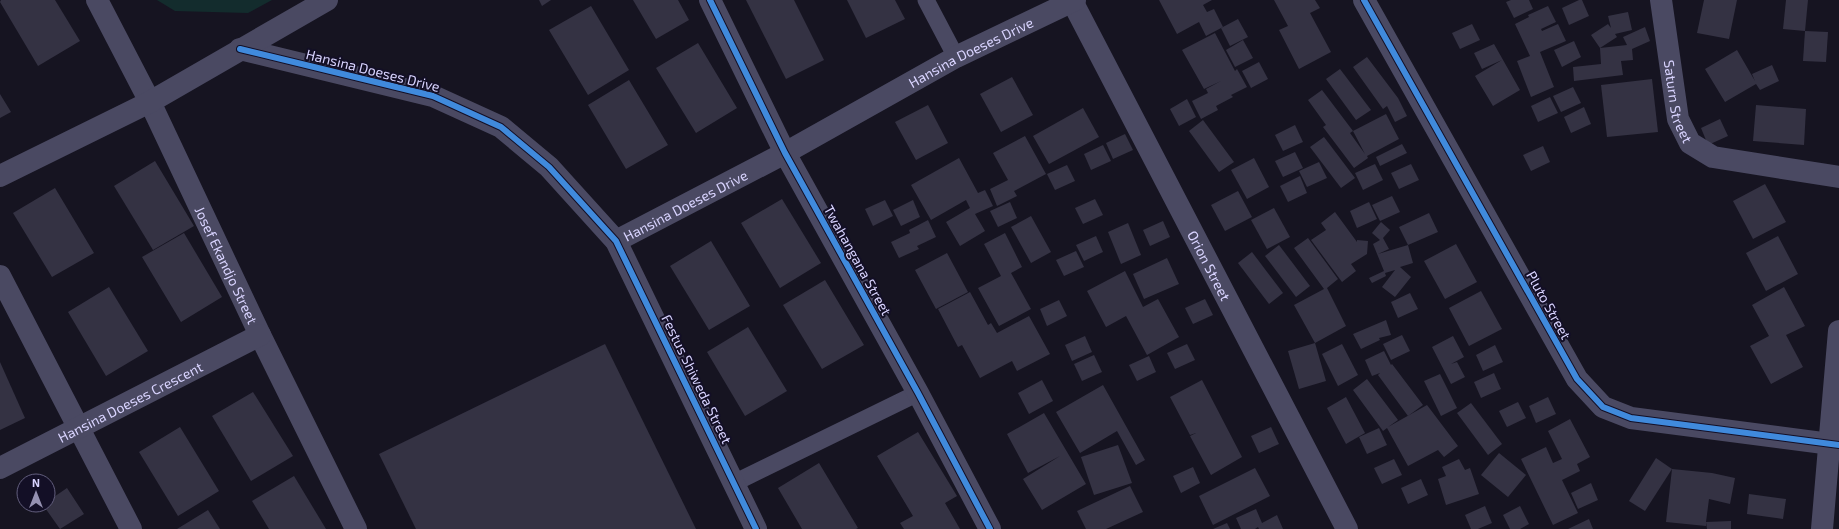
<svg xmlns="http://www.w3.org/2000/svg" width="1839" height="529" font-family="'Exo 2',sans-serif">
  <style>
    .green { fill: #132c2d }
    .building { fill: #343243; fill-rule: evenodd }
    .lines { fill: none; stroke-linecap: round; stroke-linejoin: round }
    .service { stroke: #4a4962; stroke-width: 17 }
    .minor { stroke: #4a4962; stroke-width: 22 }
    .cycleway-casing { stroke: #130f26; stroke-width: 8 }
    .cycleway { stroke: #408adc; stroke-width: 6 }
    .labels { text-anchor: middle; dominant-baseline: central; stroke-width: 4; stroke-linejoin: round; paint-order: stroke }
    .street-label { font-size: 14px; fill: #d9d4ff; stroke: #130f26 }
  </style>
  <rect width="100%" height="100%" fill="#161421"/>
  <!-- green -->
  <path class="green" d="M157 0H272L248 13 175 11Z"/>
  <!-- building -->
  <g class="building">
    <path d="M1 0H55L80 41 38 66 0 2Z"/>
    <path d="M539 0H551L542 6Z"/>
    <path d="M633 0H678L689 20 656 39Z"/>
    <path d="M746 0H794L824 60 786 79Z"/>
    <path d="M847 0H895L905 19 866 38Z"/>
    <path d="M1159 0H1212L1203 5 1207 12 1214 9 1223 27 1206 36 1199 22 1177 34Z"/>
    <path d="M1274 0H1315L1320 8 1310 13 1331 52 1299 69 1279 30 1288 26Z"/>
    <path d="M1511 0H1529L1533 9 1514 18 1506 2Z"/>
    <path d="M1579 0H1582L1589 16 1569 25 1562 8Z"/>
    <path d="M1704 0H1737L1729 39 1697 33Z"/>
    <path d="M1786 0H1808L1805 31 1783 29Z"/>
    <path d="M591 6 629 70 588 95 549 30Z"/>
    <path d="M1548 6 1556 22 1541 29 1542 31 1558 24 1566 41 1540 52 1554 87 1531 97 1517 61 1530 56 1515 24 1529 17 1528 15Z"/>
    <path d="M1628 12 1632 30 1615 34 1617 37 1600 48 1591 35 1608 24 1611 28 1608 16Z"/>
    <path d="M1238 19 1248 37 1230 46 1221 28Z"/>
    <path d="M1472 24 1480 40 1460 49 1452 33Z"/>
    <path d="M1645 27 1650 41 1632 49 1633 60 1621 61 1623 75 1574 81 1573 67 1601 64 1600 48 1627 45 1623 37Z"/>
    <path d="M1805 31 1828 32 1826 62 1803 61Z"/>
    <path d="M1215 33 1235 71 1237 69 1247 87 1231 95 1233 97 1216 106 1218 110 1201 119 1192 101 1208 93 1206 89 1221 81 1204 89 1182 50Z"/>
    <path d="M1243 40 1253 58 1235 67 1226 50Z"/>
    <path d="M1574 41 1581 57 1562 67 1554 50Z"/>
    <path d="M698 43 737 108 696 133 656 68Z"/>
    <path d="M1494 44 1520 90 1493 106 1475 76 1502 60 1482 69 1474 53Z"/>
    <path d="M1737 50 1755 81 1752 74 1772 65 1779 81 1760 90 1756 84 1725 102 1705 69Z"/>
    <path d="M1367 57 1398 98 1407 116 1395 122 1387 106 1383 109 1353 67Z"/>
    <path d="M1259 62 1268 79 1251 88 1242 71Z"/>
    <path d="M1340 69 1371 110 1356 120 1326 79Z"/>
    <path d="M1012 77 1033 115 1001 132 980 94Z"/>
    <path d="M1652 79 1658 132 1607 137 1601 85Z"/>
    <path d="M629 80 668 145 626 169 588 105Z"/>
    <path d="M1573 87 1581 103 1561 112 1553 96Z"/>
    <path d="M1322 90 1353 131 1386 114 1399 139 1367 156 1368 158 1354 168 1323 127 1326 125 1308 100ZM1353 131 1365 154 1350 133Z"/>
    <path d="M0 94 11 112 0 118Z"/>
    <path d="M1550 97 1558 113 1538 122 1531 106Z"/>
    <path d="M1187 99 1196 117 1179 126 1170 109Z"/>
    <path d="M928 105 948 143 916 160 895 122Z"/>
    <path d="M1756 105 1806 109 1804 145 1753 141Z"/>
    <path d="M1584 107 1591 124 1571 133 1564 117Z"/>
    <path d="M1083 108 1099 137 1049 164 1033 136Z"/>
    <path d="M1720 119 1728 136 1708 145 1701 128Z"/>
    <path d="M1203 120 1234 162 1219 172 1189 131Z"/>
    <path d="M1295 125 1303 142 1283 151 1275 135Z"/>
    <path d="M1125 134 1133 150 1113 159 1106 143Z"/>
    <path d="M1025 136 1046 174 1014 191 1017 196 997 206 990 189 1008 180 993 153Z"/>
    <path d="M1324 137 1355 178 1341 188 1310 147Z"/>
    <path d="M1402 144 1407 153 1380 166 1376 157Z"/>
    <path d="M1103 145 1111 161 1091 170 1084 154Z"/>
    <path d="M1543 146 1550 162 1531 171 1523 155Z"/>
    <path d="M1295 152 1303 168 1283 177 1275 161Z"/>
    <path d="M959 158 978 193 985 190 993 206 975 214 985 231 960 246 946 222 970 208 966 200 931 220 911 185Z"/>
    <path d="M1254 158 1269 187 1247 199 1231 170Z"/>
    <path d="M155 161 194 226 153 250 114 186Z"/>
    <path d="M1319 162 1327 178 1307 187 1299 171Z"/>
    <path d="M1375 164 1383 180 1363 190 1355 173Z"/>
    <path d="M1411 164 1419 180 1399 189 1391 173Z"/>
    <path d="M1067 165 1075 181 1055 190 1047 174Z"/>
    <path d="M1300 176 1307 193 1288 202 1280 186Z"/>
    <path d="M1765 184 1786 222 1753 239 1733 201Z"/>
    <path d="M55 188 94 253 52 277 13 213Z"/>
    <path d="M1238 191 1252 217 1225 231 1211 205Z"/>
    <path d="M1392 196 1400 212 1380 221 1372 205Z"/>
    <path d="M782 199 821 263 780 288 741 223Z"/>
    <path d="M1095 199 1103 215 1083 224 1075 208Z"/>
    <path d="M885 200 893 216 873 226 865 209Z"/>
    <path d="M913 200 920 217 901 226 893 210Z"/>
    <path d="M1010 202 1017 218 998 227 990 211Z"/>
    <path d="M1369 202 1377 219 1357 228 1350 211Z"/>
    <path d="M1274 208 1290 237 1267 249 1251 220Z"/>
    <path d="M1335 212 1357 242V240L1368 241 1367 254 1351 264 1356 271 1342 282 1311 240 1326 230 1321 223Z"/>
    <path d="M1429 213 1438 232 1408 245 1413 263 1400 267 1411 277 1395 297 1382 287 1395 270 1385 273 1386 276 1372 283 1369 278 1384 271 1373 244 1380 240 1372 233 1381 222 1390 230 1383 238 1389 249 1378 254 1408 245 1399 227Z"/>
    <path d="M1031 216 1051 252 1031 263 1011 227Z"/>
    <path d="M928 220 936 237 917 246 919 249 899 258 891 242 910 233 909 230Z"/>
    <path d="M1163 221 1170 237 1150 246 1143 230Z"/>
    <path d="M1128 223 1141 255 1121 264 1108 232Z"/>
    <path d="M184 233 222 297 181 322 142 257Z"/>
    <path d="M1005 233 1022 267 1011 273 1031 309 999 326 978 288 1001 276 984 244Z"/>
    <path d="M1096 236 1103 252 1084 261 1076 245Z"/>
    <path d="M1778 236 1798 274 1766 291 1746 253Z"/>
    <path d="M1308 238 1338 279 1327 288 1346 326 1315 343 1294 305 1324 289 1294 248Z"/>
    <path d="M711 241 750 306 709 330 670 266Z"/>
    <path d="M1456 244 1477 282 1445 299 1424 261Z"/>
    <path d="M1279 245 1310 286 1296 297 1265 256Z"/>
    <path d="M1076 251 1084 267 1064 276 1056 260Z"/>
    <path d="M1252 252 1283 293 1269 304 1238 263Z"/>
    <path d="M947 253 968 292 936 309 915 270Z"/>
    <path d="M1167 258 1179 284 1144 299 1133 274Z"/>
    <path d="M1125 271 1143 307 1158 299 1179 337 1147 355 1126 316 1106 327 1087 291Z"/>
    <path d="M825 280 864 345 822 369 783 305Z"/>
    <path d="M109 287 148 351 106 376 68 312Z"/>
    <path d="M1784 287 1805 326 1786 335 1803 367 1771 384 1750 346 1769 336 1752 305Z"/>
    <path d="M1481 291 1502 329 1469 346 1449 308Z"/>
    <path d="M970 292 988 325 991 323 997 333 1029 316 1050 354 1017 371 1012 361 980 378 962 345 958 347 938 309Z"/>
    <path d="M1410 293 1418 309 1398 318 1391 302Z"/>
    <path d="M1205 299 1213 315 1193 324 1185 308Z"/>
    <path d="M1059 300 1067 316 1047 326 1040 309Z"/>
    <path d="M1386 320 1391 335 1379 338 1380 340 1361 349 1353 334Z"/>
    <path d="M748 327 787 391 745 416 707 352Z"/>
    <path d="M1402 335 1410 351 1391 360 1383 344Z"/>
    <path d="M1085 336 1092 352 1072 361 1065 345Z"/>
    <path d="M1453 336 1464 357 1451 364 1457 362 1465 377 1451 384 1432 347Z"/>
    <path d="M1315 343 1326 381 1299 389 1288 351Z"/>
    <path d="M605 344 696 529H416L379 454Z"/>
    <path d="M1187 344 1195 360 1175 369 1167 353Z"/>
    <path d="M1342 344 1358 375 1338 386 1322 354Z"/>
    <path d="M1495 345 1503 362 1483 371 1476 355Z"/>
    <path d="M1384 351 1391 365 1392 364 1423 405 1408 416 1378 375 1380 373 1372 376 1365 360Z"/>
    <path d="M1094 355 1102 372 1082 381 1074 364Z"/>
    <path d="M1149 356 1156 372 1137 381 1129 365Z"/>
    <path d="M0 362 25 418 0 430Z"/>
    <path d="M1494 373 1501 389 1481 398 1474 382Z"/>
    <path d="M1440 374 1457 408 1441 416 1424 381Z"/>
    <path d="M1367 379 1398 420 1388 427 1427 405 1458 446 1444 457 1438 450 1408 466 1387 428 1383 431 1353 390Z"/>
    <path d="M1042 380 1053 401 1029 414 1018 393Z"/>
    <path d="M1202 380 1242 457 1211 475 1190 436 1196 433 1190 435 1170 397Z"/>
    <path d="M1103 385 1145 460 1136 465 1117 431 1080 453 1056 412Z"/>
    <path d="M253 392 293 456 251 481 212 416Z"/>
    <path d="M1346 397 1365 433 1346 444 1327 408Z"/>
    <path d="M1548 397 1556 414 1536 423 1529 406Z"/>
    <path d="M1518 402 1526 418 1507 427 1499 411Z"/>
    <path d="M1471 403 1502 444 1488 455 1457 413Z"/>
    <path d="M1044 413 1086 484 1042 510 1023 479 1060 456 1028 473 1007 434Z"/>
    <path d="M1570 419 1590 457 1577 464 1580 471 1562 480 1578 513 1553 525 1521 459 1546 447 1553 463 1562 459 1548 431Z"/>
    <path d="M180 427 219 491 178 516 139 452Z"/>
    <path d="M1271 427 1279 444 1259 453 1251 436Z"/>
    <path d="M1379 428 1387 445 1367 454 1359 437Z"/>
    <path d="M918 432 957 496 945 503 960 529H904L900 523 913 516 877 456Z"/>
    <path d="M1118 445 1132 483 1094 495 1081 457Z"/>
    <path d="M1499 453 1526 475 1508 497 1481 475Z"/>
    <path d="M1656 458 1672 469 1645 511 1629 501Z"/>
    <path d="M1394 459 1402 475 1382 484 1374 468Z"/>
    <path d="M1459 459 1465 470 1470 468 1479 494 1446 505 1438 479 1446 476 1442 467Z"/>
    <path d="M819 463 858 528 856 529H802L778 488Z"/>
    <path d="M1193 467 1200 483 1181 493 1173 476Z"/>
    <path d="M1255 468 1270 496 1213 525 1199 496Z"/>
    <path d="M1672 469 1712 473 1735 478 1730 504 1709 499 1706 522 1731 521V529H1707L1706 522V526L1666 522Z"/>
    <path d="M294 476 326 529H269L252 501Z"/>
    <path d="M1421 479 1428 495 1408 504 1401 488Z"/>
    <path d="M1591 483 1598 500 1578 509 1571 493Z"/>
    <path d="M1130 486 1143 512 1106 529H1086L1077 511Z"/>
    <path d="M67 488 84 514 60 529 43 505H48V501Z"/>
    <path d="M1749 494 1786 499 1783 519 1747 514Z"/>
    <path d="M1485 506 1492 523 1478 529H1471L1465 515Z"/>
    <path d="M1520 506 1529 524 1520 529H1510L1503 515Z"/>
    <path d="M1256 509 1262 523 1277 515 1283 529H1259L1258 527 1255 529H1241L1236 518Z"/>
    <path d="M208 510 220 529H177Z"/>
    <path d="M1589 519 1593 529H1568Z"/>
    <path d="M1227 523 1230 529H1213Z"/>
  </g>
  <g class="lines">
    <!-- service -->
    <g class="service">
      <path d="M926 0 956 57"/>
      <path d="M734 483 918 393"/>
    </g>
    <!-- minor -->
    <g class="minor">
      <path id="s1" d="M97 0 150 102 260 335 356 529"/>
      <path d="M710 0 785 153 918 393 990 529"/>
      <path d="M1364 0 1577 379 1603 407 1631 418 1839 445"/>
      <path id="s2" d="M1661 0 1678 119 1690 143 1713 157 1839 177"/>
      <path id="s3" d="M1072 1 1347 529"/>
      <path d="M240 49 433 96 501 127 549 167 616 241 756 529"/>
      <path d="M0 176 150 102 327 0"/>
      <path id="s4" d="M616 241 785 153 956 57 1075 0"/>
      <path d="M0 276 131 529"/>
      <path id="s5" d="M0 468 260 335"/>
      <path d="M1822 529 1839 331"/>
    </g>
    <defs>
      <g id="cycleway">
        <path d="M710 0 785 153 918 393 990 529"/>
        <path d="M1364 0 1577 379 1603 407 1631 418 1839 445"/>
        <path d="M240 49 433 96 501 127 549 167 616 241 756 529"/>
      </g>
    </defs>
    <!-- cycleway casing -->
    <use href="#cycleway" class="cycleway-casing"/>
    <!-- cycleway -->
    <use href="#cycleway" class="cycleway"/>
  </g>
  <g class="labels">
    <!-- street labels -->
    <g class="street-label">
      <text stroke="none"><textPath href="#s4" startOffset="402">Hansina Doeses Drive</textPath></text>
      <text transform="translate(373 70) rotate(14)">Hansina Doeses Drive</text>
      <text stroke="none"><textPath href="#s2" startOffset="103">Saturn Street</textPath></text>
      <text stroke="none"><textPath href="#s4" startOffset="78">Hansina Doeses Drive</textPath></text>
      <text transform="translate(858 260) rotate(61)">Twahangana Street</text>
      <text stroke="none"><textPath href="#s1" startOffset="295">Josef Ekandjo Street</textPath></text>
      <text stroke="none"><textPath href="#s3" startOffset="298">Orion Street</textPath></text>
      <text transform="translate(1549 305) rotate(61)">Pluto Street</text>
      <text transform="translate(697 379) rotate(64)">Festus Shiweda Street</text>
      <text stroke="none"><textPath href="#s5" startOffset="146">Hansina Doeses Crescent</textPath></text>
    </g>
  </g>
  <!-- north arrow -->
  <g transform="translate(36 493)"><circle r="19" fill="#130f26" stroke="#625e7d"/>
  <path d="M0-3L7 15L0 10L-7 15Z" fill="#9591b1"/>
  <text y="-6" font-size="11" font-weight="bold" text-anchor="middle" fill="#d9d4ff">N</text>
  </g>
</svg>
